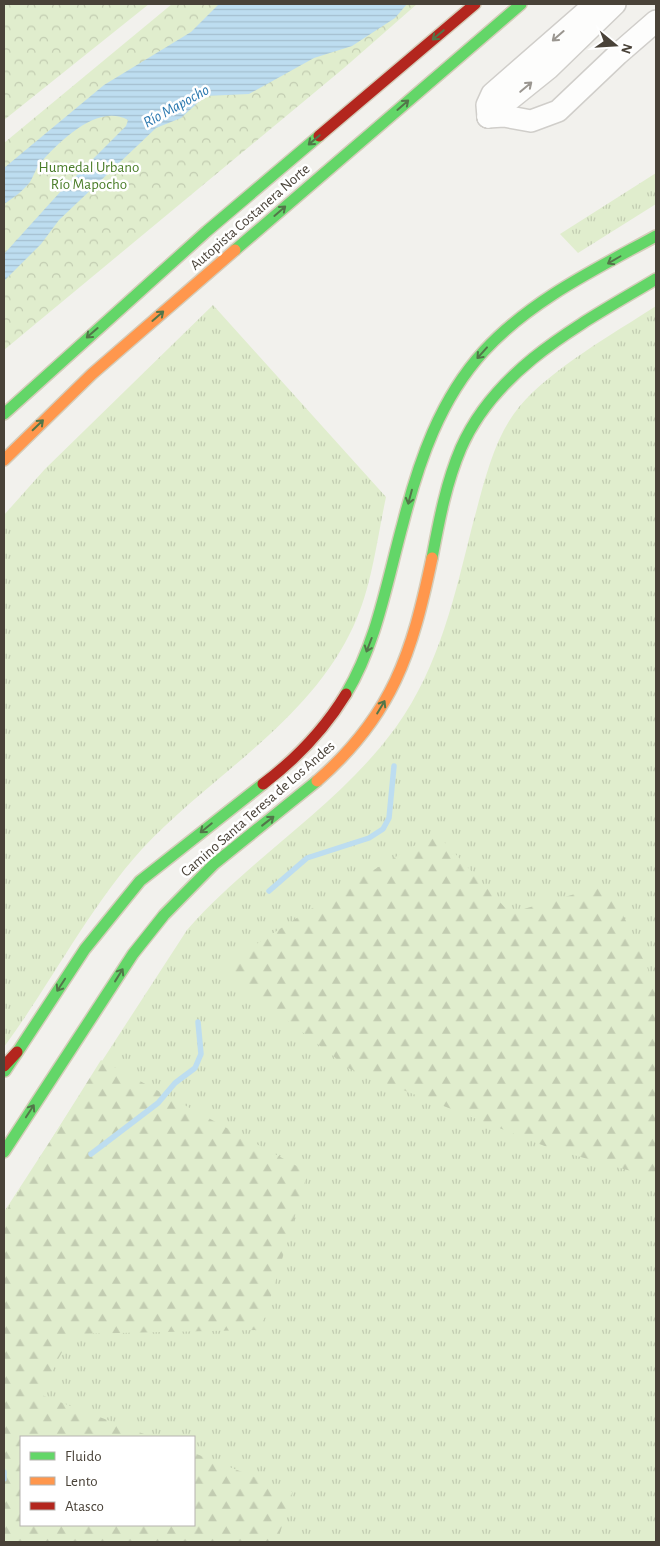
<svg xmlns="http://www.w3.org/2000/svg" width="660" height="1546" font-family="'Alegreya Sans',sans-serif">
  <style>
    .grass { fill: url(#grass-tufts); fill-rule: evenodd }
    .forest { fill: url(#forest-firs) }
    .park { fill: url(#park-crowns) }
    .water { fill: url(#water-rules) }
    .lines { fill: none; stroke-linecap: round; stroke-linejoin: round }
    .stream { stroke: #bdddf0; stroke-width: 5.5 }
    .street-casing { stroke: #d0ceca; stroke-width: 24 }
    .fast-casing { stroke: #d5cdba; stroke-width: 14 }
    .slow-casing { stroke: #d5cdba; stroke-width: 14 }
    .jam-casing { stroke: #d5cdba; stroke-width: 14 }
    .street { stroke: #fdfdfc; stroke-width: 21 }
    .fast { stroke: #63d668; stroke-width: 11 }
    .slow { stroke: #ff974d; stroke-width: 11 }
    .jam { stroke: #b3261e; stroke-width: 11 }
    .oneway { stroke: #527649 }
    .oneway2 { stroke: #9a9690 }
    .labels { text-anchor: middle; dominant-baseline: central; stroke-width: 5; stroke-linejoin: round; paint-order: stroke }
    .park-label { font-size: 15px; fill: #4a7d29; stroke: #fff }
    .street-label { font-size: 15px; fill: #494238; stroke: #fff }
    .water-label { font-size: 16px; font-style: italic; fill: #2d7ab0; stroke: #fff }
  </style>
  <defs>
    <pattern id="grass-tufts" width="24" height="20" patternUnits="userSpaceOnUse" patternTransform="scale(1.25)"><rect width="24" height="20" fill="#e0edcd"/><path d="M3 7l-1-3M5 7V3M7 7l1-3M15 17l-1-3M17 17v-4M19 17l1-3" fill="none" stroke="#c2ccb1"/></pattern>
    <pattern id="forest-firs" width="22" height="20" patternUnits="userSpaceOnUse" patternTransform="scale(1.25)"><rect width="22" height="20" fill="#e0edcd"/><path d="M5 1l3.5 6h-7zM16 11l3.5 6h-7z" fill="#c2ccb1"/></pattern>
    <pattern id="park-crowns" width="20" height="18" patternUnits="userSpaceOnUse" patternTransform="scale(1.25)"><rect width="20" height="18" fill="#e0edcd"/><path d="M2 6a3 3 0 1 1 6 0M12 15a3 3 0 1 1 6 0" fill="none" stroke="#c2ccb1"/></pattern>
    <pattern id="water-rules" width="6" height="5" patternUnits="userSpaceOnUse" patternTransform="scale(1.25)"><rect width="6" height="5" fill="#bdddf0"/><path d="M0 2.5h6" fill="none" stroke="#a4bfcf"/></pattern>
  </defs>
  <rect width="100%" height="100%" fill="#f2f1ed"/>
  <!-- grass -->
  <g class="grass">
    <path d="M656 173V204L578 253 560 234Z"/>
    <path d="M213 305 386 497C377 539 372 586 354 625 309 723 213 773 142 849 88 909 52 982 4 1047V515L45 469Z"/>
    <path d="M656 306V1542H4V1212L187 930C251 857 339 806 396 727 440 666 455 594 473 523 484 484 493 439 519 407 552 368 613 334 656 306ZM21 1437H194V1525H21Z"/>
  </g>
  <!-- forest -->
  <g class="forest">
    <path d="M436 833 510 913 609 884 651 976 656 980V1178L552 1149 350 1069 219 968 350 884Z"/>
    <path d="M101 1060 308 1172 261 1330 72 1334 39 1394 152 1437H21V1525H194V1453L293 1492 277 1542H4V1215Z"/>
  </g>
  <!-- park -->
  <g class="park">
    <path d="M4 4H149L4 120Z"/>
    <path d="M172 4H417L344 68 4 350V143Z"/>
  </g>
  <!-- water -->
  <path class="water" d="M219 4H407L395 18 352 46 314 58 249 94 205 96 181 118 156 128 59 220 41 244 4 281V254L61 191 126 126 128 120C98 103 60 141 41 162 36 167 34 176 30 182 24 190 12 199 4 204V168L104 85 191 32Z"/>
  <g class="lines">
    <!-- stream -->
    <g class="stream">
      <path d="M269 891 307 858 369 838 383 829 389 818 394 766"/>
      <path d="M91 1154 158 1103 175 1083 195 1068 201 1054 198 1022"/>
      <path d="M4 1472V1479"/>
    </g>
    <defs>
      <g id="street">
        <path d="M488 117 504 116 531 121 558 111 618 54 656 21"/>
        <path d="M488 117 549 68 615 4"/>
        <path d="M488 117 487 105 492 94 595 4"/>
      </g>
      <g id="fast">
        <path d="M235 250 521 4"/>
        <path d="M4 414 207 231 319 136"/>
        <path d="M432 558C439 521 446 483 461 448 497 366 583 323 656 279"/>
        <path d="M346 694C377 642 387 581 403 523 419 461 440 399 484 351 531 300 596 269 656 236"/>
        <path d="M5 1071 85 949 140 881 263 784"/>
        <path d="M4 1152 133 954 164 915 214 864 317 781"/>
      </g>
      <g id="slow">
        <path d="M4 460 92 374 235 250"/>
        <path d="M317 781C393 715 412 653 432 558"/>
      </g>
      <g id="jam">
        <path d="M319 136 475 4"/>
        <path d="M263 784C296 759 324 730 346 694"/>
        <path d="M4 1066 17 1052"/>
      </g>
    </defs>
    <!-- street casing -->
    <use href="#street" class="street-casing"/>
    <!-- fast casing -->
    <use href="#fast" class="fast-casing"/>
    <!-- slow casing -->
    <use href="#slow" class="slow-casing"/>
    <!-- jam casing -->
    <use href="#jam" class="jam-casing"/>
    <!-- street -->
    <use href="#street" class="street"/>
    <!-- fast -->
    <use href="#fast" class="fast"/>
    <!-- slow -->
    <use href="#slow" class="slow"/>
    <!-- jam -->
    <use href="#jam" class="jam"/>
  </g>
  <!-- one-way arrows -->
  <defs><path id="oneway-shaft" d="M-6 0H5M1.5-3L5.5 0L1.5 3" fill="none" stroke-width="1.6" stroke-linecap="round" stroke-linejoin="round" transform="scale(1.25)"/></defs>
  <g class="oneway">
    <use href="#oneway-shaft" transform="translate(438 35) rotate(140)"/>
    <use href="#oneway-shaft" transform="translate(403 105) rotate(-41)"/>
    <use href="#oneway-shaft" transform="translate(314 140) rotate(140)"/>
    <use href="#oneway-shaft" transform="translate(280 211) rotate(-41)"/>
    <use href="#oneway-shaft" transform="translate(614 260) rotate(150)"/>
    <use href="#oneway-shaft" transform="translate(158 316) rotate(-41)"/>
    <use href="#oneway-shaft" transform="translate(92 333) rotate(139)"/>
    <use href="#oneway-shaft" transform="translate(482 353) rotate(132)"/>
    <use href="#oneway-shaft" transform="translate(38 425) rotate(-44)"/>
    <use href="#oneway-shaft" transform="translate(410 497) rotate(105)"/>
    <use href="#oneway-shaft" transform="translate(369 645) rotate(111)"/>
    <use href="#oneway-shaft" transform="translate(381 707) rotate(-59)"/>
    <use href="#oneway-shaft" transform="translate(268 821) rotate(-38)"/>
    <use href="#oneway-shaft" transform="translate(206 828) rotate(141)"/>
    <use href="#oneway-shaft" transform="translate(119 975) rotate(-58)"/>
    <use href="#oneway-shaft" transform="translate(61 985) rotate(123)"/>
    <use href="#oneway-shaft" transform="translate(30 1111) rotate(-57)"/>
  </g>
  <g class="oneway2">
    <use href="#oneway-shaft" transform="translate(558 36) rotate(139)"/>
    <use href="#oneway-shaft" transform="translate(526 87) rotate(-40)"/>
  </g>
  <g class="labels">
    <!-- park labels -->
    <g class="park-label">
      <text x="89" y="167">Humedal Urbano<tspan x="89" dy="17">Río Mapocho</tspan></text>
    </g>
    <!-- street labels -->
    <g class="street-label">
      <text transform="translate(250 217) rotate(-41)">Autopista Costanera Norte</text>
      <text transform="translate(258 809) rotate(-41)">Camino Santa Teresa de Los Andes</text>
    </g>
    <!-- water labels -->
    <g class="water-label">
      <text transform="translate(176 106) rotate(-29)">Río Mapocho</text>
    </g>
  </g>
  <!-- border -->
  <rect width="660" height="1546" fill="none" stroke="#494238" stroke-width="10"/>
  <!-- legend -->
  <rect x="20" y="1436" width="175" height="90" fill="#ffffff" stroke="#b6b3af"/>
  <rect x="30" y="1452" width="25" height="8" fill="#63d668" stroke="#b6b3af"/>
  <text x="65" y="1461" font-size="15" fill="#494238">Fluido</text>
  <rect x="30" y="1477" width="25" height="8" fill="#ff974d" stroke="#b6b3af"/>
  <text x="65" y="1486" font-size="15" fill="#494238">Lento</text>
  <rect x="30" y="1502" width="25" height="8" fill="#b3261e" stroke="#b6b3af"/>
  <text x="65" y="1511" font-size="15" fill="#494238">Atasco</text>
  <!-- north arrow -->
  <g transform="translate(615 45) rotate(108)" stroke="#ffffff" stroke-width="4" paint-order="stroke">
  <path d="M0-4L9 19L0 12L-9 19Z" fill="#494238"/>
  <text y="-8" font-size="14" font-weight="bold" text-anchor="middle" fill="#494238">N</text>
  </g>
</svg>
